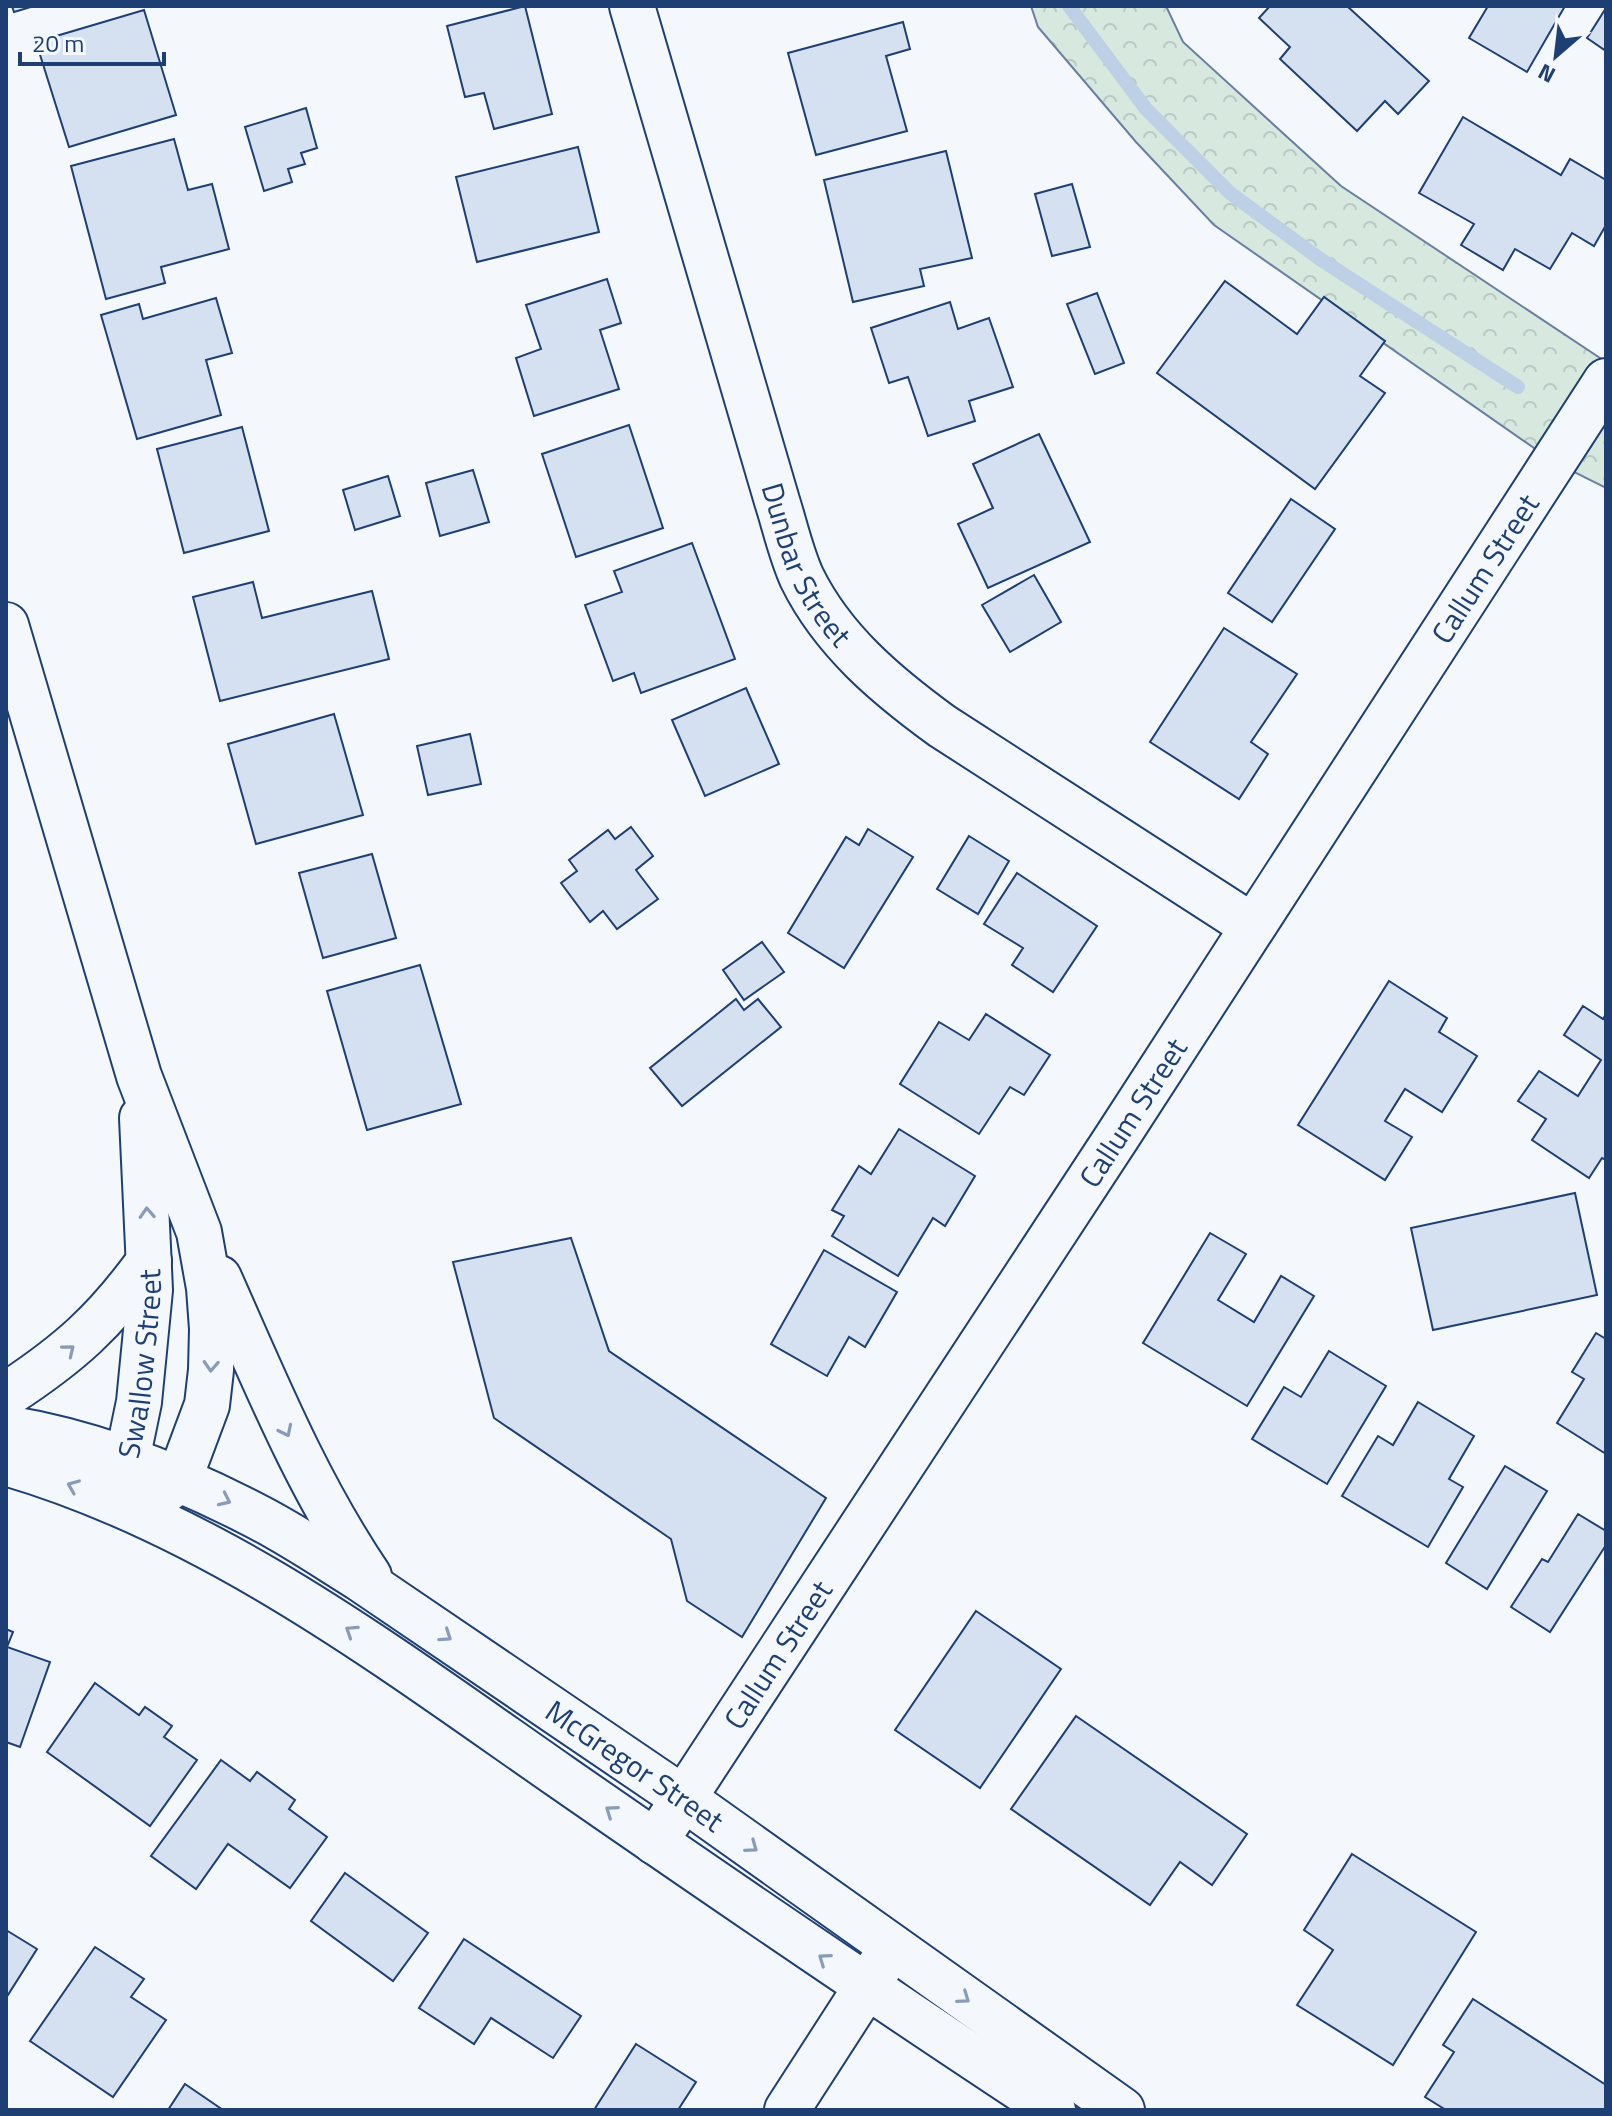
<svg xmlns="http://www.w3.org/2000/svg" width="1612" height="2116" font-family="'Titillium Web',sans-serif">
  <style>
    .park { fill: url(#park-crowns); stroke: #687fa3; stroke-width: 2 }
    .lines { fill: none; stroke-linecap: round; stroke-linejoin: round }
    .stream { stroke: #bed0e5; stroke-width: 14 }
    .building { fill: #d5e0f0; stroke: #1d3f73; stroke-width: 2 }
    .street-casing { stroke: #1d3f73; stroke-width: 48 }
    .secondary-casing { stroke: #1d3f73; stroke-width: 48 }
    .street { stroke: #f4f7fb; stroke-width: 44 }
    .secondary { stroke: #f4f7fb; stroke-width: 44 }
    .oneway { stroke: #889bb7 }
    .labels { text-anchor: middle; dominant-baseline: central; stroke-width: 6; stroke-linejoin: round; paint-order: stroke }
    .street-label { font-size: 30px; fill: #1d3f73; stroke: #f4f7fb }
  </style>
  <defs>
    <pattern id="park-crowns" width="20" height="18" patternUnits="userSpaceOnUse" patternTransform="scale(2)"><rect width="20" height="18" fill="#d7e8df"/><path d="M2 6a3 3 0 1 1 6 0M12 15a3 3 0 1 1 6 0" fill="none" stroke="#b8c8c3"/></pattern>
  </defs>
  <rect width="100%" height="100%" fill="#f4f7fb"/>
  <!-- park -->
  <path class="park" d="M1031 6H1166L1183 42 1341 186 1606 362V488L1554 462 1214 225 1136 142 1038 27Z"/>
  <g class="lines">
    <!-- stream -->
    <path class="stream" d="M1069 6 1146 109 1230 193 1320 259 1518 387"/>
  </g>
  <!-- building -->
  <g class="building">
    <path d="M12 6H34L14 12Z"/>
    <path d="M525 6 552 114 494 129 484 93 465 97 447 26Z"/>
    <path d="M1270 6H1347L1429 81 1398 114 1385 101 1357 131 1280 59 1290 47 1259 18Z"/>
    <path d="M1488 6H1565L1527 72 1469 38Z"/>
    <path d="M1606 8V51L1587 38Z"/>
    <path d="M144 10 176 115 69 147 36 42Z"/>
    <path d="M903 22 910 49 886 56 907 131 816 155 788 53Z"/>
    <path d="M306 108 317 148 301 153 305 164 288 169 292 182 264 191 245 127Z"/>
    <path d="M1463 117 1561 175 1570 159 1606 180V225L1594 246 1572 233 1550 269 1515 249 1503 270 1461 245 1474 224 1419 193Z"/>
    <path d="M174 139 188 190 212 184 229 249 161 267 165 283 106 299 71 166Z"/>
    <path d="M578 147 599 232 477 262 456 177Z"/>
    <path d="M946 151 972 258 920 269 924 286 853 302 824 180Z"/>
    <path d="M1072 184 1090 247 1052 256 1035 194Z"/>
    <path d="M607 279 621 323 600 330 619 389 534 416 516 358 541 349 526 305Z"/>
    <path d="M1225 281 1297 334 1324 297 1385 341 1360 376 1385 393 1315 489 1157 373Z"/>
    <path d="M1097 293 1124 363 1095 374 1067 304Z"/>
    <path d="M216 298 232 353 206 360 221 415 137 439 101 315 139 304 143 319Z"/>
    <path d="M950 302 958 329 989 318 1013 387 969 401 975 421 928 436 908 377 889 383 871 328Z"/>
    <path d="M629 425 663 528 576 557 542 454Z"/>
    <path d="M242 427 269 531 184 553 157 449Z"/>
    <path d="M1039 434 1090 542 988 588 958 524 993 508 973 464Z"/>
    <path d="M473 470 489 522 440 536 426 483Z"/>
    <path d="M388 476 400 516 355 530 343 490Z"/>
    <path d="M1291 499 1335 529 1272 622 1228 593Z"/>
    <path d="M692 543 735 659 641 693 634 673 613 681 585 605 622 592 614 571Z"/>
    <path d="M1034 575 1061 622 1010 652 982 605Z"/>
    <path d="M253 582 262 618 372 591 389 659 220 701 193 597Z"/>
    <path d="M1224 628 1297 674 1251 742 1268 754 1239 799 1150 742Z"/>
    <path d="M746 688 779 764 705 796 672 720Z"/>
    <path d="M334 714 363 815 256 844 228 744Z"/>
    <path d="M470 734 481 784 428 795 417 746Z"/>
    <path d="M631 827 653 856 636 870 658 899 617 929 603 911 590 922 561 883 577 871 569 860 608 830 615 839Z"/>
    <path d="M868 829 913 857 844 968 788 933 846 837 859 845Z"/>
    <path d="M969 836 1009 861 978 914 937 889Z"/>
    <path d="M372 854 396 938 323 958 299 873Z"/>
    <path d="M1017 873 1097 926 1053 992 1012 965 1023 948 984 924Z"/>
    <path d="M762 942 784 972 744 1000 723 970Z"/>
    <path d="M420 965 461 1104 367 1130 327 991Z"/>
    <path d="M1389 981 1447 1018 1439 1032 1477 1056 1442 1112 1405 1089 1385 1121 1412 1137 1385 1180 1298 1125Z"/>
    <path d="M736 999 744 1010 758 999 781 1027 682 1106 650 1068Z"/>
    <path d="M1583 1006 1603 1019 1606 1014V1160L1602 1158 1589 1178 1532 1140 1546 1119 1518 1101 1539 1071 1578 1096 1601 1060 1564 1035Z"/>
    <path d="M986 1014 1050 1055 1024 1095 1010 1087 979 1134 900 1084 939 1022 969 1040Z"/>
    <path d="M899 1129 975 1176 945 1226 933 1218 898 1276 832 1236 844 1216 832 1210 859 1166 871 1174Z"/>
    <path d="M1575 1193 1597 1295 1433 1330 1411 1228Z"/>
    <path d="M1210 1233 1246 1254 1218 1300 1254 1322 1281 1276 1314 1296 1247 1406 1143 1343Z"/>
    <path d="M571 1238 609 1351 826 1498 742 1637 687 1601 671 1539 494 1418 453 1262Z"/>
    <path d="M824 1250 897 1292 865 1347 849 1337 827 1376 771 1344Z"/>
    <path d="M1596 1333 1606 1339V1454L1557 1423 1584 1379 1572 1372Z"/>
    <path d="M1329 1351 1386 1386 1327 1484 1252 1439 1284 1387 1301 1397Z"/>
    <path d="M1418 1402 1474 1436 1449 1479 1463 1487 1428 1547 1342 1496 1378 1436 1393 1445Z"/>
    <path d="M1505 1466 1547 1491 1487 1589 1446 1563Z"/>
    <path d="M1578 1514 1606 1531V1545L1550 1632 1511 1607 1542 1559 1548 1562Z"/>
    <path d="M976 1611 1061 1669 980 1788 895 1730Z"/>
    <path d="M6 1629 13 1632 7 1647 50 1662 20 1747 6 1742Z"/>
    <path d="M95 1683 139 1715 145 1707 172 1726 164 1737 197 1760 150 1826 47 1752Z"/>
    <path d="M1076 1716 1247 1834 1212 1885 1180 1862 1150 1905 1011 1809Z"/>
    <path d="M221 1760 250 1781 257 1772 295 1800 289 1809 327 1837 290 1888 228 1844 196 1889 151 1856Z"/>
    <path d="M1352 1854 1476 1932 1393 2065 1297 2005 1333 1950 1304 1930Z"/>
    <path d="M345 1873 428 1933 393 1981 311 1921Z"/>
    <path d="M6 1930 37 1949 6 1998Z"/>
    <path d="M464 1939 581 2016 553 2058 491 2018 474 2044 419 2008Z"/>
    <path d="M95 1947 144 1979 131 1997 166 2020 113 2097 30 2041Z"/>
    <path d="M1473 1999 1606 2085V2110H1446L1425 2097 1454 2052 1443 2045Z"/>
    <path d="M636 2044 696 2082 678 2110H594Z"/>
    <path d="M185 2084 223 2110H168Z"/>
  </g>
  <g class="lines">
    <defs>
      <g id="street">
        <path id="s1" d="M632 6 777 501C785 526 791 554 802 578 833 641 887 686 942 726L1252 926"/>
        <path id="s2" d="M655 1842 1117 1137 1606 381"/>
        <path d="M787 2110 892 1947"/>
      </g>
      <g id="secondary">
        <path d="M6 625 139 1076 199 1232 209 1288 212 1329 211 1370 207 1405 179 1480 156 1498"/>
        <path d="M219 1278C265 1381 306 1483 369 1576"/>
        <path d="M6 1395C69 1354 105 1322 149 1261"/>
        <path id="s3" d="M6 1428C92 1442 177 1475 254 1515 290 1533 325 1557 359 1578L683 1798 1122 2110"/>
        <path d="M6 1463C212 1523 386 1655 560 1776 723 1889 887 2001 1053 2110"/>
        <path id="s4" d="M133 1490 127 1460 139 1402 150 1290 142 1118"/>
      </g>
    </defs>
    <!-- street casing -->
    <use href="#street" class="street-casing"/>
    <!-- secondary casing -->
    <use href="#secondary" class="secondary-casing"/>
    <!-- street -->
    <use href="#street" class="street"/>
    <!-- secondary -->
    <use href="#secondary" class="secondary"/>
  </g>
  <!-- one-way arrows -->
  <defs><path id="oneway-chevron" d="M-2-3.5L2.5 0L-2 3.5" fill="none" stroke-width="1.6" stroke-linecap="round" stroke-linejoin="round" transform="scale(2)"/></defs>
  <g class="oneway">
    <use href="#oneway-chevron" transform="translate(147 1213) rotate(-93)"/>
    <use href="#oneway-chevron" transform="translate(69 1350) rotate(-39)"/>
    <use href="#oneway-chevron" transform="translate(211 1366) rotate(93)"/>
    <use href="#oneway-chevron" transform="translate(286 1431) rotate(64)"/>
    <use href="#oneway-chevron" transform="translate(73 1486) rotate(-158)"/>
    <use href="#oneway-chevron" transform="translate(225 1500) rotate(25)"/>
    <use href="#oneway-chevron" transform="translate(351 1631) rotate(-147)"/>
    <use href="#oneway-chevron" transform="translate(446 1636) rotate(34)"/>
    <use href="#oneway-chevron" transform="translate(611 1811) rotate(-145)"/>
    <use href="#oneway-chevron" transform="translate(752 1847) rotate(36)"/>
    <use href="#oneway-chevron" transform="translate(824 1959) rotate(-145)"/>
    <use href="#oneway-chevron" transform="translate(964 1998) rotate(35)"/>
  </g>
  <g class="labels">
    <!-- street labels -->
    <g class="street-label">
      <text stroke="none"><textPath href="#s1" startOffset="586">Dunbar Street</textPath></text>
      <text stroke="none"><textPath href="#s2" startOffset="1520">Callum Street</textPath></text>
      <text stroke="none"><textPath href="#s2" startOffset="872">Callum Street</textPath></text>
      <text stroke="none"><textPath href="#s4" startOffset="128">Swallow Street</textPath></text>
      <text stroke="none"><textPath href="#s2" startOffset="224">Callum Street</textPath></text>
      <text stroke="none"><textPath href="#s3" startOffset="720">McGregor Street</textPath></text>
    </g>
  </g>
  <!-- border -->
  <rect width="1612" height="2116" fill="none" stroke="#1d3f73" stroke-width="16"/>
  <!-- north arrow -->
  <g transform="translate(1556 56) rotate(208)" stroke="#f4f7fb" stroke-width="6" paint-order="stroke">
  <path d="M0-6L14 30L0 20L-14 30Z" fill="#1d3f73"/>
  <text y="-12" font-size="22" font-weight="bold" text-anchor="middle" fill="#1d3f73">N</text>
  </g>
  <!-- scale -->
  <path d="M20 52v12h144v-12" fill="none" stroke="#1d3f73" stroke-width="4"/>
  <text x="32" y="52" font-size="24" fill="#1d3f73" stroke="#f4f7fb" stroke-width="6" paint-order="stroke">20 m</text>
</svg>
